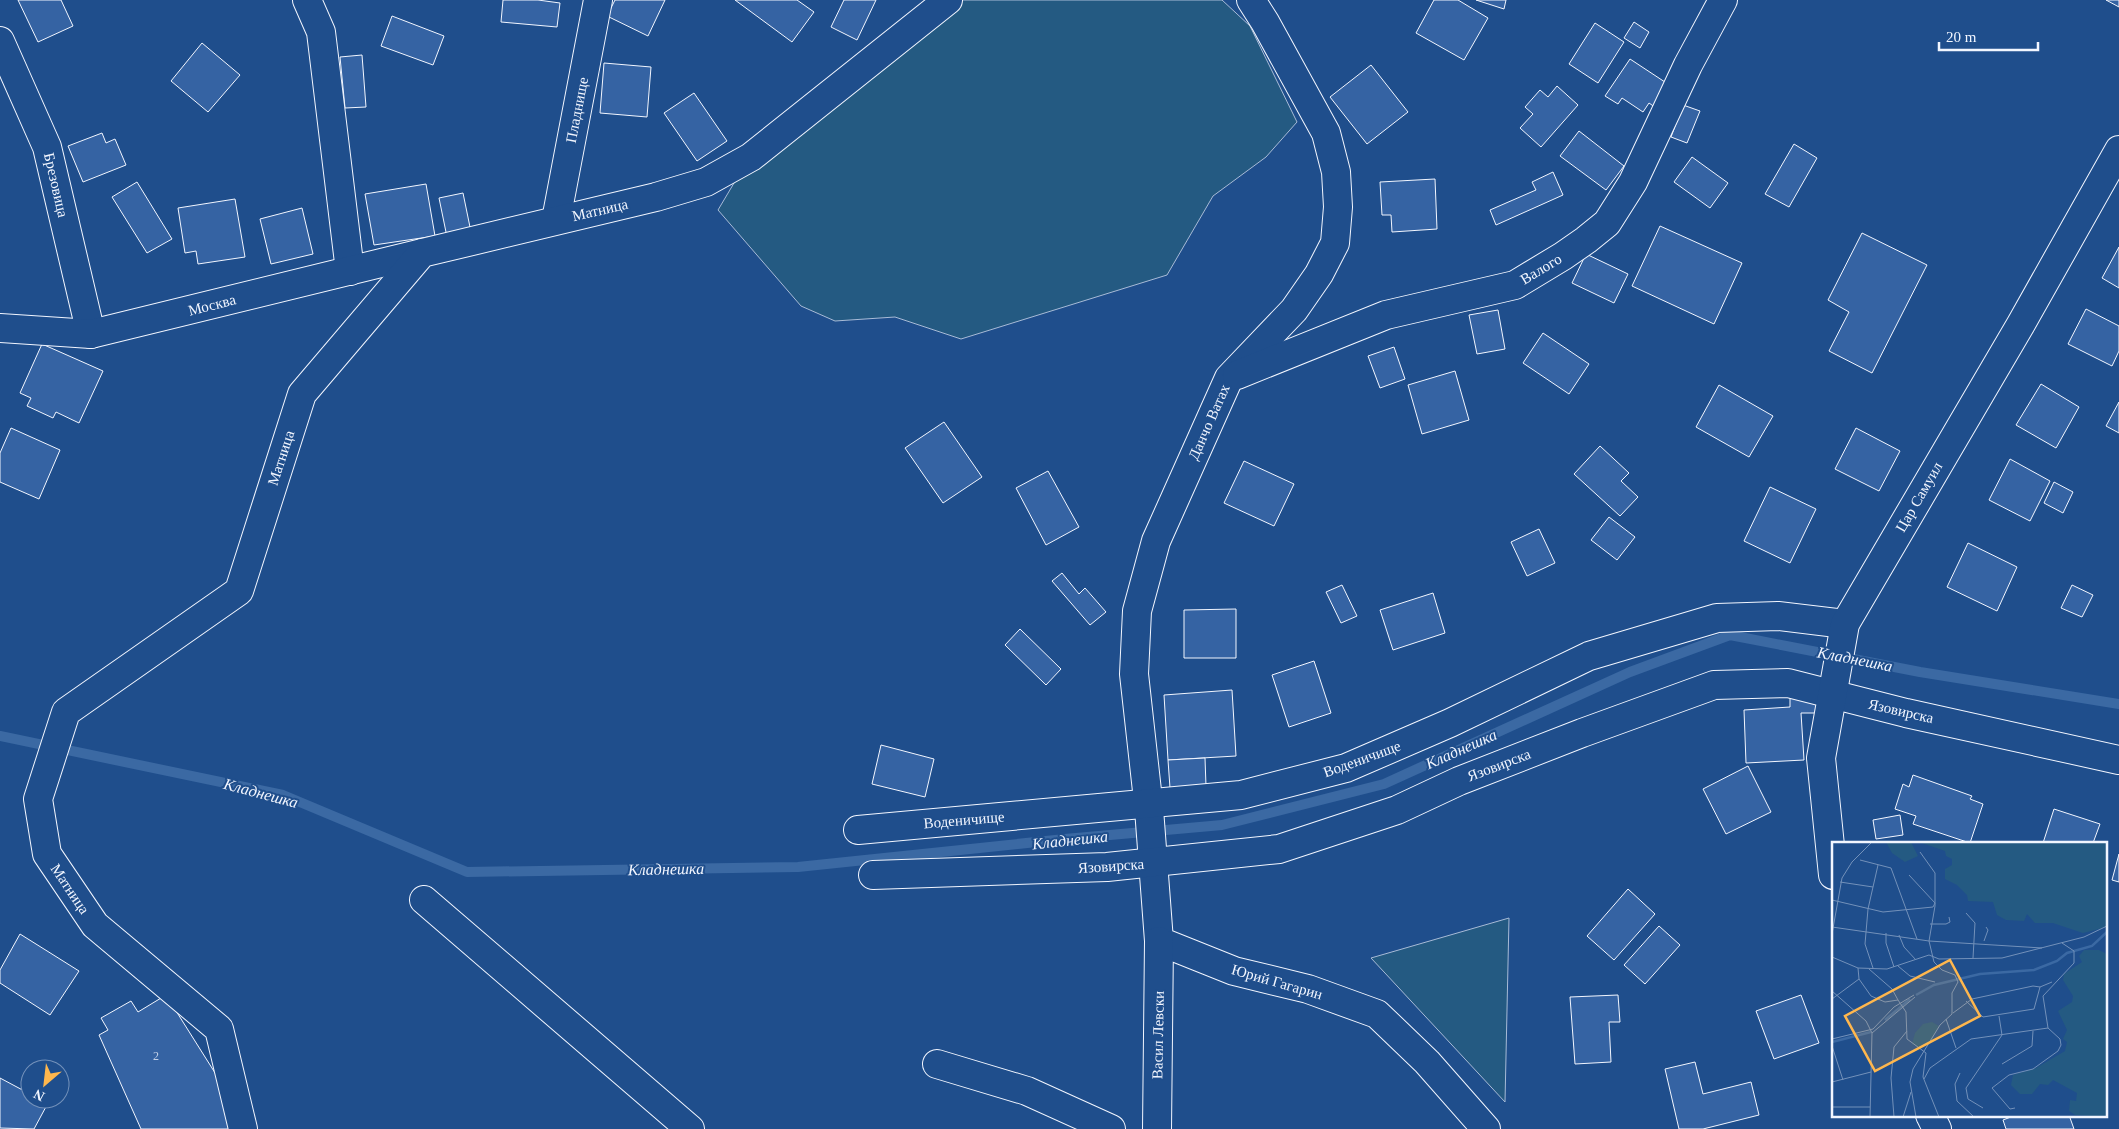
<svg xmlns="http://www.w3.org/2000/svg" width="2119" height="1129" font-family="'Times New Roman',serif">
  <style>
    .green { fill: #245a82; stroke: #a8bbd7 }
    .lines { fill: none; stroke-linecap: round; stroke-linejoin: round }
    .stream { stroke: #3b69a3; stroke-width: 10 }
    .building { fill: #3563a3; stroke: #f2f6ff }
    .minor-casing { stroke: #f2f6ff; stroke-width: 30 }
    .minor { stroke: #1f4e8c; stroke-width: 28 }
    .labels { text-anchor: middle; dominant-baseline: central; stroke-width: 4; stroke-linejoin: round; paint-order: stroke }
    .number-label { font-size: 12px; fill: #c3d1e8 }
    .street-label { font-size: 15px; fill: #f2f6ff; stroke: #1f4e8c }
    .water-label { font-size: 16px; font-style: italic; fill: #f2f6ff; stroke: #1f4e8c }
    .inset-river { fill: none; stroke: #3b69a3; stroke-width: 2.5 }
    .inset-road { fill: none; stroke: #7391ba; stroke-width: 1 }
    .view { fill: #ffb74d; fill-opacity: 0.15; stroke: #ffb74d; stroke-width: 2.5 }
    .inset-edge { fill: none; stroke: #f2f6ff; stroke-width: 2.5 }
  </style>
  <rect width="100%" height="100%" fill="#1f4e8c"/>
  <!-- green -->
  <g class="green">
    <path d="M952 0H1222L1250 26 1297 122 1266 157 1213 196 1167 275 961 339 895 317 835 321 801 306 718 210 737 178Z"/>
    <path d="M1509 918 1505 1102 1371 958Z"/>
  </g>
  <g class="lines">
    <!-- stream -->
    <path class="stream" d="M0 736 283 795 467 872 798 867 1065 839 1222 825 1384 784 1630 672 1730 635 1920 672 2119 704"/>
  </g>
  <!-- building -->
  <g class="building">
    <path d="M18 0H61L73 26 38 42Z"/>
    <path d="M503 0H538L560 3 557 27 501 22Z"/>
    <path d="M615 0H665L648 36 607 16Z"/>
    <path d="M735 0H797L814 12 792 42Z"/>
    <path d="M844 0H876L857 40 831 27Z"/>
    <path d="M1434 0H1458L1488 18 1464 60 1416 33Z"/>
    <path d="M1476 0H1506L1504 9Z"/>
    <path d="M2106 0H2119V7Z"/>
    <path d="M392 16 444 36 433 65 381 46Z"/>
    <path d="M1634 22 1649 32 1640 48 1624 38Z"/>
    <path d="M1595 23 1624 42 1598 83 1569 64Z"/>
    <path d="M202 43 240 75 208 112 171 81Z"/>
    <path d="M362 55 366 107 345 108 340 57Z"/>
    <path d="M1630 59 1674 88 1659 110 1649 103 1643 112 1622 98 1618 104 1605 96Z"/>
    <path d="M604 63 651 67 647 117 600 113Z"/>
    <path d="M1371 65 1408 112 1367 144 1330 97Z"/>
    <path d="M1557 86 1578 105 1541 147 1520 128 1533 114 1525 107 1540 90 1548 97Z"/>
    <path d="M694 93 727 141 697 161 664 113Z"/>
    <path d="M1683 105 1700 111 1687 143 1671 137Z"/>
    <path d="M1579 131 1624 166 1606 190 1560 156Z"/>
    <path d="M102 133 106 143 115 139 126 165 83 182 68 146Z"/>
    <path d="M1794 144 1817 158 1789 207 1765 194Z"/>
    <path d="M1692 157 1728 183 1710 208 1674 182Z"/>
    <path d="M1553 172 1563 195 1496 225 1490 210 1536 190 1532 182Z"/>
    <path d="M1435 179 1437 229 1392 232 1391 215H1382L1380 182Z"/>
    <path d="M137 182 172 239 147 253 112 197Z"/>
    <path d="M426 184 435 236 374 245 365 194Z"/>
    <path d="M463 193 471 232 447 237 439 198Z"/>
    <path d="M235 199 245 257 198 264 196 251 185 253 178 208Z"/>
    <path d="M302 208 313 254 271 264 260 219Z"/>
    <path d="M1660 226 1742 263 1714 324 1632 286Z"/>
    <path d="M1862 233 1927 265 1872 373 1829 351 1849 312 1828 300Z"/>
    <path d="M2119 247V288L2102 278Z"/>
    <path d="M1586 254 1628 274 1614 303 1572 283Z"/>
    <path d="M2086 309 2119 326V351L2112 366 2068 344Z"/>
    <path d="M1498 310 1505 349 1477 354 1469 315Z"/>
    <path d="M1543 333 1589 364 1569 394 1523 363Z"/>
    <path d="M42 344 103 371 79 423 56 412 53 418 27 406 31 398 20 393Z"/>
    <path d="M1394 347 1405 379 1380 388 1368 356Z"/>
    <path d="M1455 371 1469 420 1422 434 1408 385Z"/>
    <path d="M2041 384 2079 407 2056 448 2016 425Z"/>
    <path d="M1719 385 1773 416 1749 457 1696 427Z"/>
    <path d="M2119 402V433L2106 426Z"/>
    <path d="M944 422 982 477 943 503 905 448Z"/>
    <path d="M11 428 60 450 39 499 0 482V453Z"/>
    <path d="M1856 428 1900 451 1879 491 1835 469Z"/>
    <path d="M1600 446 1629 473 1621 481 1638 497 1620 516 1574 474Z"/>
    <path d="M2010 459 2050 481 2030 521 1989 500Z"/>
    <path d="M1244 461 1294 484 1274 526 1224 503Z"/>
    <path d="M1048 471 1079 527 1046 545 1016 488Z"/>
    <path d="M2054 482 2073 492 2063 513 2044 503Z"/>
    <path d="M1770 487 1816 509 1790 563 1744 541Z"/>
    <path d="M1609 517 1635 537 1617 560 1591 540Z"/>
    <path d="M1539 529 1555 563 1527 576 1511 542Z"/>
    <path d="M1968 543 2017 567 1997 611 1947 587Z"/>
    <path d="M1062 573 1079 594 1085 588 1106 612 1090 625 1052 581Z"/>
    <path d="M1342 585 1357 616 1341 623 1326 592Z"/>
    <path d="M2072 585 2093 595 2082 617 2061 608Z"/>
    <path d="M1433 593 1445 633 1393 650 1380 610Z"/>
    <path d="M1236 609V658H1184V610Z"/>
    <path d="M1020 629 1061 669 1046 685 1005 645Z"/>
    <path d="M1314 661 1331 713 1289 727 1272 675Z"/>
    <path d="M1232 690 1236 756 1168 760 1164 695Z"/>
    <path d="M1790 696H1821V713H1801L1804 760 1746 763 1744 710 1790 707Z"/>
    <path d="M881 745 934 759 925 797 872 784Z"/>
    <path d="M1205 758 1206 786 1170 788 1168 760Z"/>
    <path d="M1748 766 1771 812 1726 834 1703 789Z"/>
    <path d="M1913 775 1972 796 1970 799 1983 804 1970 843 1913 824 1916 816 1895 809 1903 784 1909 787Z"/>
    <path d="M2054 809 2100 824 2093 843H2043Z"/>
    <path d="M1900 815 1903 835 1876 839 1873 820Z"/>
    <path d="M2119 854V882L2112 880Z"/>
    <path d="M1628 889 1655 914 1614 960 1587 936Z"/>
    <path d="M1659 926 1680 945 1645 984 1624 965Z"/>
    <path d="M20 934 79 971 50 1015 0 983V970Z"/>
    <path d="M166 995 217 1076 231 1129H141L99 1035 108 1030 101 1018 131 1001 138 1012Z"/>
    <path d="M1618 995 1620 1022H1609L1611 1062 1575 1064 1570 997Z"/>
    <path d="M1801 995 1819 1043 1774 1059 1756 1011Z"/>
    <path d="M1695 1062 1703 1094 1751 1082 1759 1115 1703 1129H1679L1665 1069Z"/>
    <path d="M0 1078 30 1094V1099H40L48 1103 34 1129 0 1128Z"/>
    <path d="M2016 1115H2069L2074 1129H2006L2003 1120Z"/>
  </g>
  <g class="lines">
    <defs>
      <g id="minor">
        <path d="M307 0 321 32 350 271"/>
        <path d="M1251 0 1265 22 1326 133 1336 172 1338 207 1335 243 1319 274 1294 310 1229 378 1156 541 1137 611 1134 674 1149 809 1159 941 1234 971 1308 989 1377 1014 1427 1062 1486 1129"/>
        <path d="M0 41 47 147 91 334"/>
        <path d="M556 220 598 0"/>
        <path d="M0 328 91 334 422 253"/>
        <path d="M1237 375 1386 315 1515 285 1563 256 1586 240 1607 223 1633 182 1688 65 1723 0"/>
        <path d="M858 830 1241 795 1346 768 1450 723 1589 656 1717 618 1778 616 1845 624"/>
        <path d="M873 875 1107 867 1279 849 1397 810 1459 781 1582 733 1714 685 1788 683 1906 713 2119 760"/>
        <path d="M1833 875 1821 758 1845 624 2021 324 2119 150"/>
        <path d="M424 900 690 1129"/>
        <path d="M937 1064 1027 1091 1111 1129"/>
        <path d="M1930 1115 1937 1129"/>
        <path d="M243 1129 219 1029 95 925 47 854 38 799 66 712 239 591 302 394 422 253 656 197 706 182 751 157 948 0"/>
        <path d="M1157 1129 1159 941"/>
      </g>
    </defs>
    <!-- minor casing -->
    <use href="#minor" class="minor-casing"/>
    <!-- minor -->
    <use href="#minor" class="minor"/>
  </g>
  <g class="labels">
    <!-- number labels -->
    <g class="number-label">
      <text x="156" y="1056">2</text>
    </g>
    <!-- street labels -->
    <g class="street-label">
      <text transform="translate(577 110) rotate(-79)">Пладнище</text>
      <text transform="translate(56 185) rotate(77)">Брезовица</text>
      <text transform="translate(600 210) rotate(-13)">Матница</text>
      <text transform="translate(1541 269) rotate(-31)">Валого</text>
      <text transform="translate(212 305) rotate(-14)">Москва</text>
      <text transform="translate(1209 422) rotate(-66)">Данчо Ватах</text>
      <text transform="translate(281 458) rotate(-72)">Матница</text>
      <text transform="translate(1919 497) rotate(-60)">Цар Самуил</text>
      <text transform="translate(1901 711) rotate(13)">Язовирска</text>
      <text transform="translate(1362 759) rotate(-20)">Воденичище</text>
      <text transform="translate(1499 765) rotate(-21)">Язовирска</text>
      <text transform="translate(964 820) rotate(-5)">Воденичище</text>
      <text transform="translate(1111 866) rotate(-4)">Язовирска</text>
      <text transform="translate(70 889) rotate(56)">Матница</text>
      <text transform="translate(1277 982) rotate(16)">Юрий Гагарин</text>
      <text transform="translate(1158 1035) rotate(-89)">Васил Левски</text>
    </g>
    <!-- water labels -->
    <g class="water-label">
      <text transform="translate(1855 659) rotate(11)">Кладнешка</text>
      <text transform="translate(1461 749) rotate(-24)">Кладнешка</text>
      <text transform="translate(261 793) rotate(15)">Кладнешка</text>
      <text transform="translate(1070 840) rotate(-6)">Кладнешка</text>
      <text transform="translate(666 869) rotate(-1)">Кладнешка</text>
    </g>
  </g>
  <!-- overview -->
  <g transform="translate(1832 842)">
    <rect width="275" height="275" fill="#1f4e8c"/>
    <path d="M54 0H79L86 14 73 20 60 11ZM87 0H275V85L251 91 221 81H203L195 72 192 79 174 78 165 73 161 60 136 59 135 53 125 43 113 37V27L120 23V17L114 14 113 9ZM252 108H267L275 112V275L243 273 237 269 238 258 244 259 245 251 221 238 216 243 208 242 200 252H188L179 243 181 233 204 226 233 209 235 200 231 197 235 188 226 169 240 160 241 154 231 138 232 132 250 120 247 114ZM100 180 107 184 98 202 88 206 80 202 83 191 91 182Z" fill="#245a82"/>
    <path class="inset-river" d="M84 153 102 143 148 132 202 128 225 119 235 111 260 104 275 90M53 178 78 157M0 200 39 190"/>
    <path class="inset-road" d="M28 18 59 26 85 97M8 40 41 45M0 58 51 70 101 65 103 61 77 33M134 71 143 81 141 116M98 82H114L118 80 117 75M0 85 97 99 210 106M54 91V101L62 125M0 92 10 36 20 20 40 0M67 93 72 105 84 118M152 99 156 88 154 85M0 115 26 126 55 127 97 113 107 117 170 116 252 95 275 84M66 124 78 134 103 140M26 126 27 137 39 154 53 160 66 158 74 170 75 197 94 211 91 235 107 275M41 126 33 102 36 67 46 23M37 127 60 147 66 158M0 149 34 179 40 191 38 275M0 157 27 137M134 159 151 175 202 167 208 145M121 171 140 157 201 144 208 145 220 140M114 177 124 206M40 191 83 155M0 197 41 187 62 165 82 153M0 204 11 238M170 222 200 204 201 189M128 231 123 242 125 259 142 275M92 237 98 226 139 197 216 186M0 240 39 230M0 265H38M151 266 136 257 134 246 170 193 167 174M183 266 178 267 160 246 177 233 201 227 226 209 229 203 228 197 216 186 211 154 242 121V109L230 101M62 275 59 236 62 205 75 189M71 275 79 250M84 275 78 240 81 227 108 183 120 172V151L126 140 123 133 110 128 102 120 97 99 103 64V31L88 10"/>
    <path class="view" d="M118 118 148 174 43 229 13 174Z"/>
    <rect width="275" height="275" class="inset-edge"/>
  </g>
  <!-- north arrow -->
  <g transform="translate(45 1084) rotate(208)"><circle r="24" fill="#1f4e8c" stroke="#7391ba"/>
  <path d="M0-4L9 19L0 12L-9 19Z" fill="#ffb74d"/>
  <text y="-8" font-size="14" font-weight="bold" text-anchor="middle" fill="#f2f6ff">N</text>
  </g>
  <!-- scale -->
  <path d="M1939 42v8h99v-8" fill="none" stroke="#f2f6ff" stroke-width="2.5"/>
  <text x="1946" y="42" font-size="15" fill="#f2f6ff" stroke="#1f4e8c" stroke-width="4" paint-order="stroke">20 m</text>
</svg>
